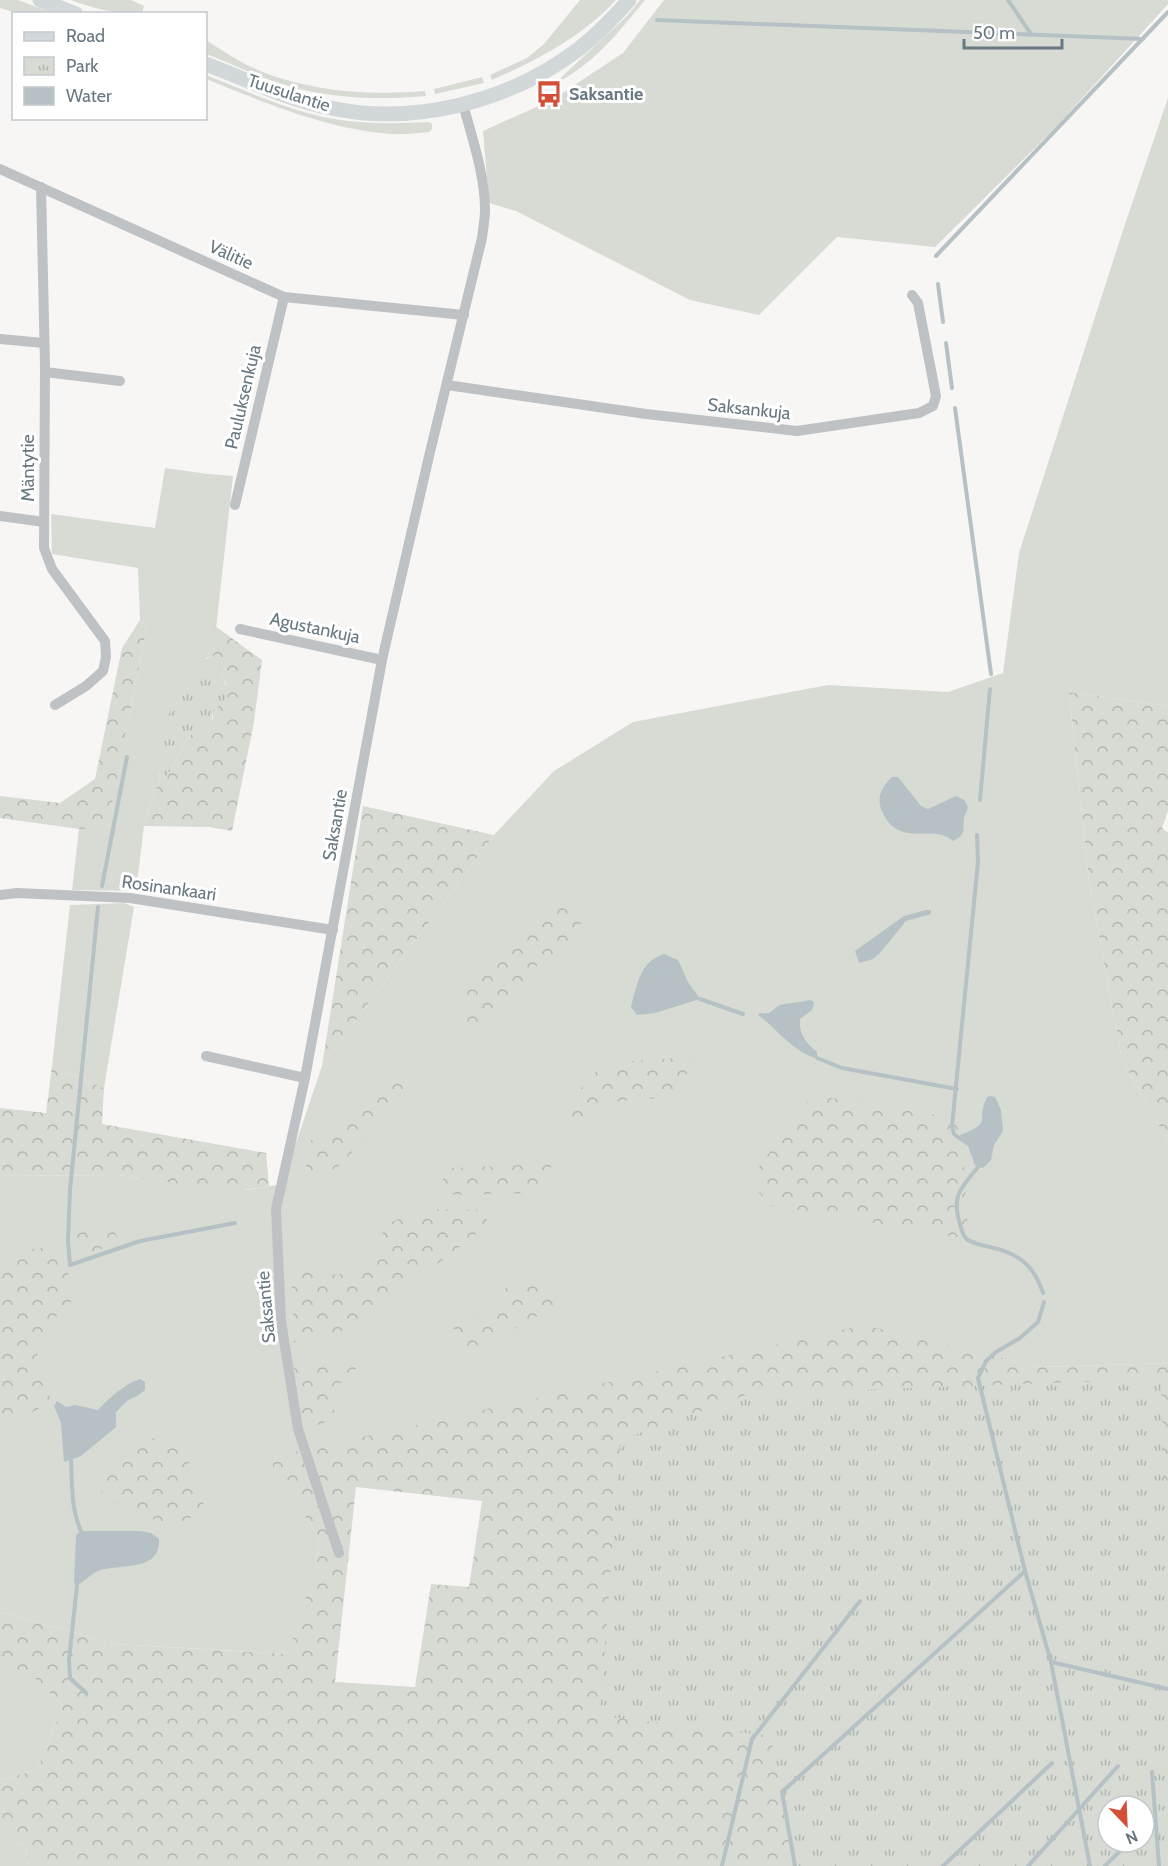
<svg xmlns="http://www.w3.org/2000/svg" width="1168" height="1866" font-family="Cabin,sans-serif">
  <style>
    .green { fill: #d7dbd4 }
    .forest { fill: url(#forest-crowns); fill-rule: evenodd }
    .park { fill: url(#park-tufts); fill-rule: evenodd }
    .water { fill: #b5c1c5 }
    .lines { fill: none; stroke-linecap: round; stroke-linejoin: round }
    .stream { stroke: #b5c1c5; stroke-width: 4 }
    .street { stroke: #bec2c5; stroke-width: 10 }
    .secondary { stroke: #d2d8da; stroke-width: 15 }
    .labels { text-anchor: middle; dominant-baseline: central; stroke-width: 6; stroke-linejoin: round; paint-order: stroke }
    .street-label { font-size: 18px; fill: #687982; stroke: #fff }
    .poi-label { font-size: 18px; font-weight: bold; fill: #687982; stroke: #fff; text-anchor: start }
  </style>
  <defs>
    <pattern id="forest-crowns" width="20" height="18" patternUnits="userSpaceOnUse" patternTransform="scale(1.5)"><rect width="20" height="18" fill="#d7dbd4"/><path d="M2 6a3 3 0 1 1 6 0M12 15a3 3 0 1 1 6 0" fill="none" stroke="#b2b6b1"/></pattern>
    <pattern id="park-tufts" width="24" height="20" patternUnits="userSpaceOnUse" patternTransform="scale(1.5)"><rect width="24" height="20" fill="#d7dbd4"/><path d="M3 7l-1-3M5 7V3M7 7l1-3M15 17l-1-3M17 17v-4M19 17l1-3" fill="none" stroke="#b2b6b1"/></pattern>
  </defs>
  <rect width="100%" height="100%" fill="#f7f6f4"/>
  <!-- green -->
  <g class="green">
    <path d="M0 0H18L53 13H17L0 8Z"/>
    <path d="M71 0H131L144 6 142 13C117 14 94 9 71 0Z"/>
    <path d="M580 0H616C582 37 537 60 492 80L490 75 527 58 544 44Z"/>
    <path d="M640 0H645C619 32 592 66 554 84L627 16Z"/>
    <path d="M664 0H1168V4L1057 126 935 247 837 237 759 315 690 300 516 211 489 203 483 131 552 100 623 53Z"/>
    <path d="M206 40C219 48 232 57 245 64 299 91 366 96 425 91L426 96C381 100 332 99 288 86 260 78 233 64 206 54Z"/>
    <path d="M206 75C241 89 286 109 323 117 358 124 393 124 429 122L432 124V129L429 132C417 133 404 135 392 134 326 129 266 103 206 79Z"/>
    <path d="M482 77 484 83 435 94 434 89Z"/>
    <path d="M1168 98V706L1069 692 1089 881 1122 1060 1168 1142V1363L1040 1367 864 1326 396 1430 381 1437 374 1435 269 1458 319 1538 317 1562 289 1654 115 1644 0 1612V1176L118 1175 221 1190H246L282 1184 322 1066 494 835 554 771 633 722 828 685 948 692 1003 673 1019 553 1124 227Z"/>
    <path d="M165 468 208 474 233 476 213 656 206 658 158 772 160 777 144 826 136 891 72 890 79 829 107 827 147 627 140 620 138 568 52 554 51 514 155 528Z"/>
    <path d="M124 903 134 907 104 1088 52 1066 70 905Z"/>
    <path d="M31 1673 63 1706 37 1770 0 1780V1674Z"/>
    <path d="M0 1835 26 1847 28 1866H0Z"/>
  </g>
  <!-- forest -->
  <g class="forest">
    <path d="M140 620 147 627 107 828 79 829 0 818V796L60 803 95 779 122 648Z"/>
    <path d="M215 626 262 660 254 722 232 831 209 827 144 826 160 777 164 779 167 776 193 731 213 719 212 711 226 684 213 656Z"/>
    <path d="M1069 692 1168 706V811L1162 828 1168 833V1142L1122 1060 1089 881Z"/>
    <path d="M363 806 494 835 322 1066Z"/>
    <path d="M570 896 581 923 575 945 534 968 486 1023 459 1028 468 983Z"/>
    <path d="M694 1057 677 1096 614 1102 590 1123 553 1119 604 1063Z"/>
    <path d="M52 1066 104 1088 102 1124 266 1153 269 1186 232 1192 118 1175 0 1176V1108L46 1113Z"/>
    <path d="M398 1068 413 1080 404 1096 340 1165 302 1187 312 1137 366 1110Z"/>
    <path d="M812 1095 960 1119 969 1239 769 1205 749 1180Z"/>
    <path d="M552 1164 542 1193 432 1195 451 1168Z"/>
    <path d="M428 1209 494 1210 475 1235 436 1265 370 1307 348 1328 323 1340 294 1342 292 1286 303 1270C322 1275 347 1278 364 1267 377 1259 381 1238 385 1224Z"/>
    <path d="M115 1230 118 1243 75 1258 72 1233Z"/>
    <path d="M57 1245 77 1296C59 1314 28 1338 40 1367 47 1385 52 1380 49 1402L0 1432V1258L11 1253Z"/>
    <path d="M509 1284H552L557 1303 530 1321 466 1351 451 1324 483 1317Z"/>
    <path d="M864 1325 1040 1367 1168 1363V1866H28L26 1847 0 1835V1780L37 1770 63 1706 31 1674H0V1612L115 1644 288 1654 317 1562 319 1538 268 1458ZM356 1487 482 1501 469 1587 431 1584 415 1687 335 1682ZM1108 1806H1144V1842H1108Z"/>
    <path d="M360 1360 363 1364C338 1381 334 1387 334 1417L321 1424 302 1431 294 1367Z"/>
    <path d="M151 1438 183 1446 206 1511 168 1527 133 1509 106 1500 99 1487C112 1452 116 1451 151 1438Z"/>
  </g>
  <!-- park -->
  <g class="park">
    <path d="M213 656C220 671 230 686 225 702L212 711V724L193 731 167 776 164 779 160 777C149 748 183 665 213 656Z"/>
    <path d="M1161 1379 1165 1495 1168 1496V1866H798L770 1736 600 1716 620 1440 749 1394ZM1108 1806H1144V1842H1108Z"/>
  </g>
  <!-- water -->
  <g class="water">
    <path d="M892 777H898L921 806 928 809 956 796 964 800 968 807C967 811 965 814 964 818 962 830 968 833 953 841 932 822 899 850 882 811 876 797 882 787 892 777Z"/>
    <path d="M926 910H931V914L906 921 880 953 873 959 859 963 855 951 904 916Z"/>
    <path d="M664 954 678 960 688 982 700 999 655 1013 637 1015 631 1007C637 985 640 961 664 954Z"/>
    <path d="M808 1000 813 1001 814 1004 812 1010 800 1019C799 1034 805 1042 817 1052V1058C796 1055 775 1027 758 1015L760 1013C770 1015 771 1011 778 1006 782 1003 801 1003 808 1000Z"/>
    <path d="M991 1096 995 1097 1001 1110 1003 1131 994 1145 991 1160 983 1168 975 1165 968 1146 959 1140 960 1135C995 1122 975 1121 987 1097Z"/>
    <path d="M140 1379 145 1382V1390L139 1395 128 1400 116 1412V1427L81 1456 64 1462 61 1423 54 1406 57 1401 66 1407 75 1405 98 1410C109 1398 126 1383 140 1379Z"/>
    <path d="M81 1531H140L151 1533 159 1539C161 1571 123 1564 101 1570 91 1573 86 1581 77 1585L74 1583 76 1535Z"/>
  </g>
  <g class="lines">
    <!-- stream -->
    <g class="stream">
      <path d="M1008 0 1031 34"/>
      <path d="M657 20 1143 39"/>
      <path d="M936 256 1168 12"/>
      <path d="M938 284 943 322"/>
      <path d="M946 343 952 388"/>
      <path d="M955 408 991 674"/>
      <path d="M980 800 990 689"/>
      <path d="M102 886 127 757"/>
      <path d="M98 907 70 1190 68 1240 70 1265 140 1241 235 1223"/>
      <path d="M700 999 743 1014"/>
      <path d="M817 1058 842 1068 957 1089"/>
      <path d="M959 1138 954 1134 952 1126 978 862 977 835"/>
      <path d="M979 1166C961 1188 951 1195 960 1224 962 1230 962 1236 968 1240 974 1244 983 1245 990 1247 1018 1253 1034 1265 1043 1293"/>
      <path d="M1044 1302 1038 1322 1020 1338 996 1352 986 1361 978 1378 1025 1571 1051 1662 1090 1866"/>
      <path d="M71 1459C72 1484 71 1509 81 1531"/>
      <path d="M77 1585 69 1660 70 1678 86 1693"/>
      <path d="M1051 1662 1168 1689"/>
      <path d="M1152 1772 1159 1866"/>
      <path d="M1144 1827 1155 1816"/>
      <path d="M722 1866 752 1739 860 1601"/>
      <path d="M795 1866 782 1792 1025 1571"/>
      <path d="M943 1866 1052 1763"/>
      <path d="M1028 1866 1118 1766"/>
      <path d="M1105 1866 1129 1842"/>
    </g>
    <!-- street -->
    <g class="street">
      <path d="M0 169 284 297 464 315"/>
      <path d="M41 187 45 366 44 548 52 569 105 641 106 657 103 671 86 686 55 705"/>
      <path d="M0 339 44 343"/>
      <path d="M45 372 120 381"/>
      <path d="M447 385 646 414 797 431 919 413 933 406 936 396 918 303 912 295"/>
      <path d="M235 505 284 297"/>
      <path d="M0 516 44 522"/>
      <path d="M240 629 382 660"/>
      <path d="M0 895 17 893 130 898 333 930"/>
      <path d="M206 1056 305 1078"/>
      <path d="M339 1553 298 1429 281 1321 276 1209 305 1078 382 660 430 452 482 238C483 229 485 219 485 210 485 175 472 138 463 104"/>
    </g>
    <!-- secondary -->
    <g class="secondary">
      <path d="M40 0 76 14"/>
      <path d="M206 64C245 79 284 98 326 107 412 127 510 102 580 48 598 34 614 17 629 0"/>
    </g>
  </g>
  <!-- icons -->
  <defs>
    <symbol id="bus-bare" viewBox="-9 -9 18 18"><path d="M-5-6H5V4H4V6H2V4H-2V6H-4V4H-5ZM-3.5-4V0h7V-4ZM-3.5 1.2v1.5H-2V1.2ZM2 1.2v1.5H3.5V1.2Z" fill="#d34f37" stroke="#fff" stroke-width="2.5" paint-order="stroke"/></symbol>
  </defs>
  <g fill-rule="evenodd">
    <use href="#bus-bare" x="530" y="75" width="38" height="38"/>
  </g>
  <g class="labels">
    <!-- street labels -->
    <g class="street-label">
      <text transform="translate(289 93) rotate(18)">Tuusulantie</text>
      <text transform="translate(231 255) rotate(24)">Välitie</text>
      <text transform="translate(243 397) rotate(-77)">Pauluksenkuja</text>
      <text transform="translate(749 409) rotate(6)">Saksankuja</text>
      <text transform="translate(28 468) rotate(-90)">Mäntytie</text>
      <text transform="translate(315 628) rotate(12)">Agustankuja</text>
      <text transform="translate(335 825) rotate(-80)">Saksantie</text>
      <text transform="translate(169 888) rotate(8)">Rosinankaari</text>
      <text transform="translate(266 1307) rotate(-95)">Saksantie</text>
    </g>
    <!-- poi labels -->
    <g class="poi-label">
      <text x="569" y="94">Saksantie</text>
    </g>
  </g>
  <!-- legend -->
  <rect x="12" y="12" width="195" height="108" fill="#ffffff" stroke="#c3c9cd" stroke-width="1.5"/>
  <rect x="24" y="32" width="30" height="9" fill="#d2d8da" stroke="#c3c9cd" stroke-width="1.5"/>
  <text x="66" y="42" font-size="18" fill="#687982">Road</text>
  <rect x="24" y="57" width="30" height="18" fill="url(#park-tufts)" stroke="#c3c9cd" stroke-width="1.5"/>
  <text x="66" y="72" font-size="18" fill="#687982">Park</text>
  <rect x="24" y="87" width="30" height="18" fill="#b5c1c5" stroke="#c3c9cd" stroke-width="1.5"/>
  <text x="66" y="102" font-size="18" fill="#687982">Water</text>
  <!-- north arrow -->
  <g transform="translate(1126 1824) rotate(157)"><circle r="28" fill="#ffffff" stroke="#c3c9cd" stroke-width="1.5"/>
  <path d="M0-4.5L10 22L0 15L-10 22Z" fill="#d34f37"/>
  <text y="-9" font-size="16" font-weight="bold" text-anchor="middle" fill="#687982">N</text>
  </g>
  <!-- scale -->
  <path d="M964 39v9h98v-9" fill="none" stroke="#687982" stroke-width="3"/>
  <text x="973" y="39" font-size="18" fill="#687982" stroke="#ffffff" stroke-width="4.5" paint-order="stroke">50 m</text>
</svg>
